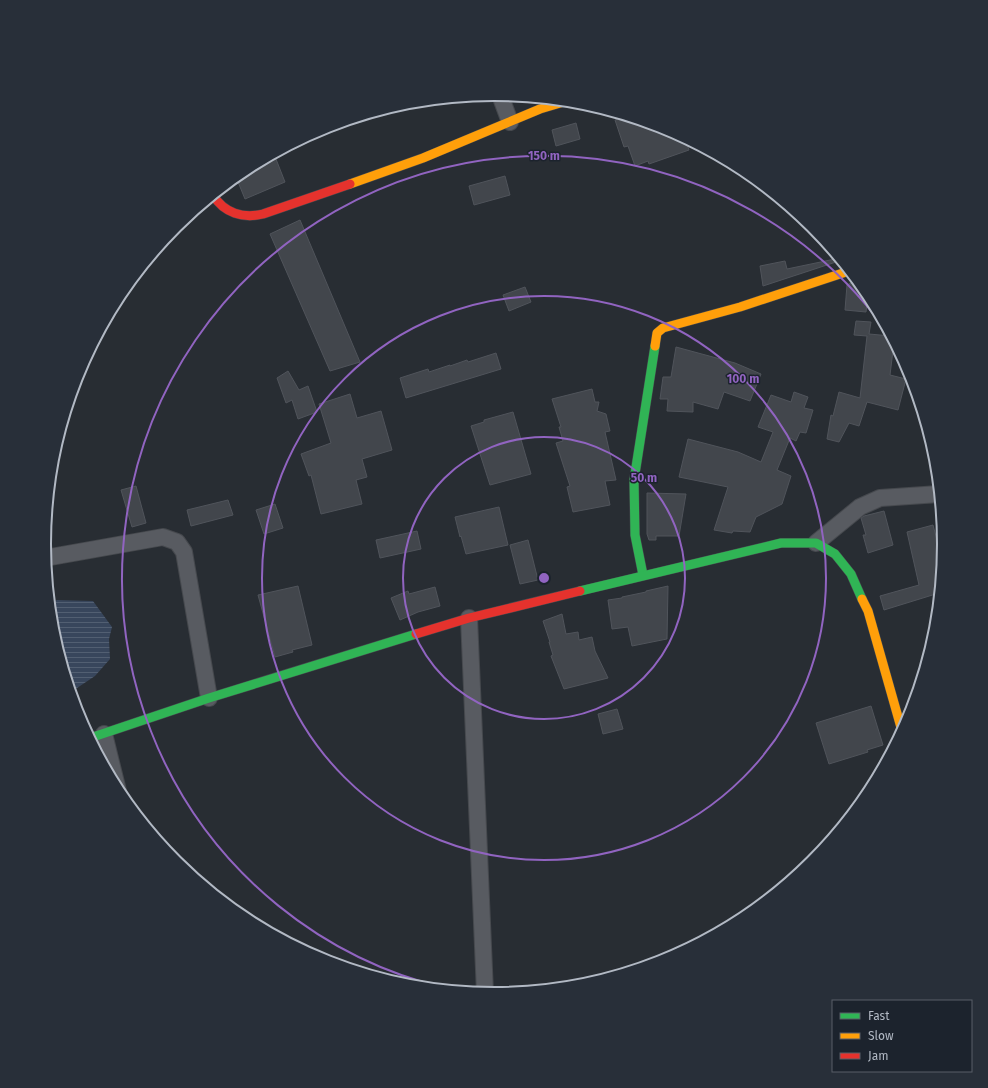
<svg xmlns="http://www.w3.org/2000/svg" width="988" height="1088" font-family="'Fira Sans',sans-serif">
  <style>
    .water { fill: url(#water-rules) }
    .building { fill: #42464c; stroke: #50545b }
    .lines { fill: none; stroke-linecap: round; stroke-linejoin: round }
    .street-casing { stroke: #46494e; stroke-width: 18 }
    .fast-casing { stroke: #46494e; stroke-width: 10 }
    .slow-casing { stroke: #46494e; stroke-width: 10 }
    .jam-casing { stroke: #46494e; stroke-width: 10 }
    .street { stroke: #585b61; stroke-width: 16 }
    .fast { stroke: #30b455; stroke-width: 9 }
    .slow { stroke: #ff9f0a; stroke-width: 9 }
    .jam { stroke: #e5322d; stroke-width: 9 }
    .ring { fill: none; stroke: #9164c1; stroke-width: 2 }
    .rim { fill: none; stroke: #b2b9c4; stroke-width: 2 }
    .centre { fill: #9164c1; stroke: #1c232d; stroke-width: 2 }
    .ring-label { font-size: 12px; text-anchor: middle; font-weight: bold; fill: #9164c1; stroke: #1c232d; stroke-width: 3; stroke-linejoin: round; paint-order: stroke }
  </style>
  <defs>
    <pattern id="water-rules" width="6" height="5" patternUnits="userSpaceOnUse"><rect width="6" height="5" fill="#38465c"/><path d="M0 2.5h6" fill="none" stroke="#525f72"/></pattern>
  </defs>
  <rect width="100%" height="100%" fill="#282d33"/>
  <!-- water -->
  <path class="water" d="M57 600 93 601 112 627 109 639 110 659 95 676 74 690H70L53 632 50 603Z"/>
  <!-- building -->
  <g class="building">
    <path d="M627 116 666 128 685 138 689 150 649 164 648 161 635 166 628 146 624 147 615 120Z"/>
    <path d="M576 123 580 139 556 146 552 130Z"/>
    <path d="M274 154 285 182 245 199 236 177 244 170Z"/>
    <path d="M505 176 510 195 474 205 469 186Z"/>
    <path d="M300 220 360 362 330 371 270 234Z"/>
    <path d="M835 259 836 262 763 286 760 266 785 261 787 269Z"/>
    <path d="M857 280 868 294 866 312 845 310 847 285Z"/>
    <path d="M525 287 531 302 509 311 503 295Z"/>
    <path d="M856 321 871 322 869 334 891 336 894 342 890 375 906 379 898 410 867 402 859 426 849 423 839 442 827 439 831 415 833 416 839 392 860 398 867 336 854 335Z"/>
    <path d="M676 347 735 363 761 374 750 401 724 392 718 409 693 402V412L667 411 668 399H660L663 377H671Z"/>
    <path d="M496 353 501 369 406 398 400 378 428 369 429 372 450 365V366L467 360 468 362Z"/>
    <path d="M288 371 299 390 308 386 317 412 298 419 292 400 286 403 277 378Z"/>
    <path d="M592 389 595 402H599L597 411 606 414 610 431 605 432 616 480 605 481 610 505 573 512 567 487 570 486 556 443 563 441 559 427H561L552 399Z"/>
    <path d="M794 392 808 397 804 408 813 410 806 433 800 432 796 441 790 438 777 470 791 476 782 504 756 517 750 532 733 531 732 533 714 530 728 487 679 477 688 439 738 452 761 462 773 432 758 427 771 395 791 402Z"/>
    <path d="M350 394 357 418 381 411 392 450 362 459 367 477 356 480 362 504 321 514 311 475 309 476 301 454 331 443 319 404Z"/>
    <path d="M513 412 531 474 490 485 471 426 484 422V420Z"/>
    <path d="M136 486 146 523 132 527 121 490Z"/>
    <path d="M647 493 686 494 679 536H656V540H649L647 534Z"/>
    <path d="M228 500 233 515 191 526 187 510Z"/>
    <path d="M275 504 283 528 264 534 256 510Z"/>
    <path d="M499 507 508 545 466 554 461 536 460 537 455 517Z"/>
    <path d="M884 511 893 545 868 553 863 535H866L861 518 864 516Z"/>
    <path d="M933 525 942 559 939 593 884 610 880 596 919 585 907 532Z"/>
    <path d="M417 531 421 549 380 558 376 540Z"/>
    <path d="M528 540 538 580 520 584 510 545Z"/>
    <path d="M298 586 312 645 292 650 293 652 275 657 258 595Z"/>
    <path d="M668 586 667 639 632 646 628 627 612 629 608 600 622 598V597L646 592V591Z"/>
    <path d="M435 587 440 606 418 612 400 620 391 598 408 591 409 594Z"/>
    <path d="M562 614 566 634 578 632 579 640 592 637 595 651 608 678 564 689 551 656 553 655 549 642H550L543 621Z"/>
    <path d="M871 706 883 745 867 750 868 752 829 764 816 723Z"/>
    <path d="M617 709 623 729 603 734 598 714Z"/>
  </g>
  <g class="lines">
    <defs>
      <g id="street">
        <path d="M500 95 510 122"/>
        <path d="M816 543 860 507 880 498 939 494"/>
        <path d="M45 558 163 537 177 542 184 552 209 698"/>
        <path d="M469 618 485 993"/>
        <path d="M104 734 118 791"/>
      </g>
      <g id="fast">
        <path d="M643 575 635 535 634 480 655 346"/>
        <path d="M580 591 781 543H816L835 554 851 574 862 599"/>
        <path d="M90 738 209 698 416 634"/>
      </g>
      <g id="slow">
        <path d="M350 184 423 158 540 109 567 101"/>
        <path d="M655 346 657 333 663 328 740 307 849 271"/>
        <path d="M862 599 868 611 902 731"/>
      </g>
      <g id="jam">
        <path d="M213 195C224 213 243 219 263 214L350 184"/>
        <path d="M416 634 469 618 580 591"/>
      </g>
    </defs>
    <!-- street casing -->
    <use href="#street" class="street-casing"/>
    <!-- fast casing -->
    <use href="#fast" class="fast-casing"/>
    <!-- slow casing -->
    <use href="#slow" class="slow-casing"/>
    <!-- jam casing -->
    <use href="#jam" class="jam-casing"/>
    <!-- street -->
    <use href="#street" class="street"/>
    <!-- fast -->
    <use href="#fast" class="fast"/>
    <!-- slow -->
    <use href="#slow" class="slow"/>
    <!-- jam -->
    <use href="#jam" class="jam"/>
  </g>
  <!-- distance rings -->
  <g class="ring">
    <circle cx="544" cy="578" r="141"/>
    <circle cx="544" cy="578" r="282"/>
    <path d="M449 989A422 422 0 1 1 892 339"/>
  </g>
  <!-- crop -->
  <path d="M0 0H988V1088H0ZM51 544a443 443 0 1 1 886 0a443 443 0 1 1-886 0Z" fill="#282f39" fill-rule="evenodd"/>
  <path class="rim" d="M51 544a443 443 0 1 1 886 0a443 443 0 1 1-886 0Z"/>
  <circle cx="544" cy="578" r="6" class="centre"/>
  <g class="ring-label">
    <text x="544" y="160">150 m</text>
    <text x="743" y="383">100 m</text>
    <text x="644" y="482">50 m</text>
  </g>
  <!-- legend -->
  <rect x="832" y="1000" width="140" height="72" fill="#1c232d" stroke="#585f69"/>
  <rect x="840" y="1013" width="20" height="6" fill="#30b455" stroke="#585f69"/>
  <text x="868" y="1020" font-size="12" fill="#b2b9c4">Fast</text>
  <rect x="840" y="1033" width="20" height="6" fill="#ff9f0a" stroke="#585f69"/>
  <text x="868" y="1040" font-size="12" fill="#b2b9c4">Slow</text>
  <rect x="840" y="1053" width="20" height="6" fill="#e5322d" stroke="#585f69"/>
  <text x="868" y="1060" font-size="12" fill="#b2b9c4">Jam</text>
</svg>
